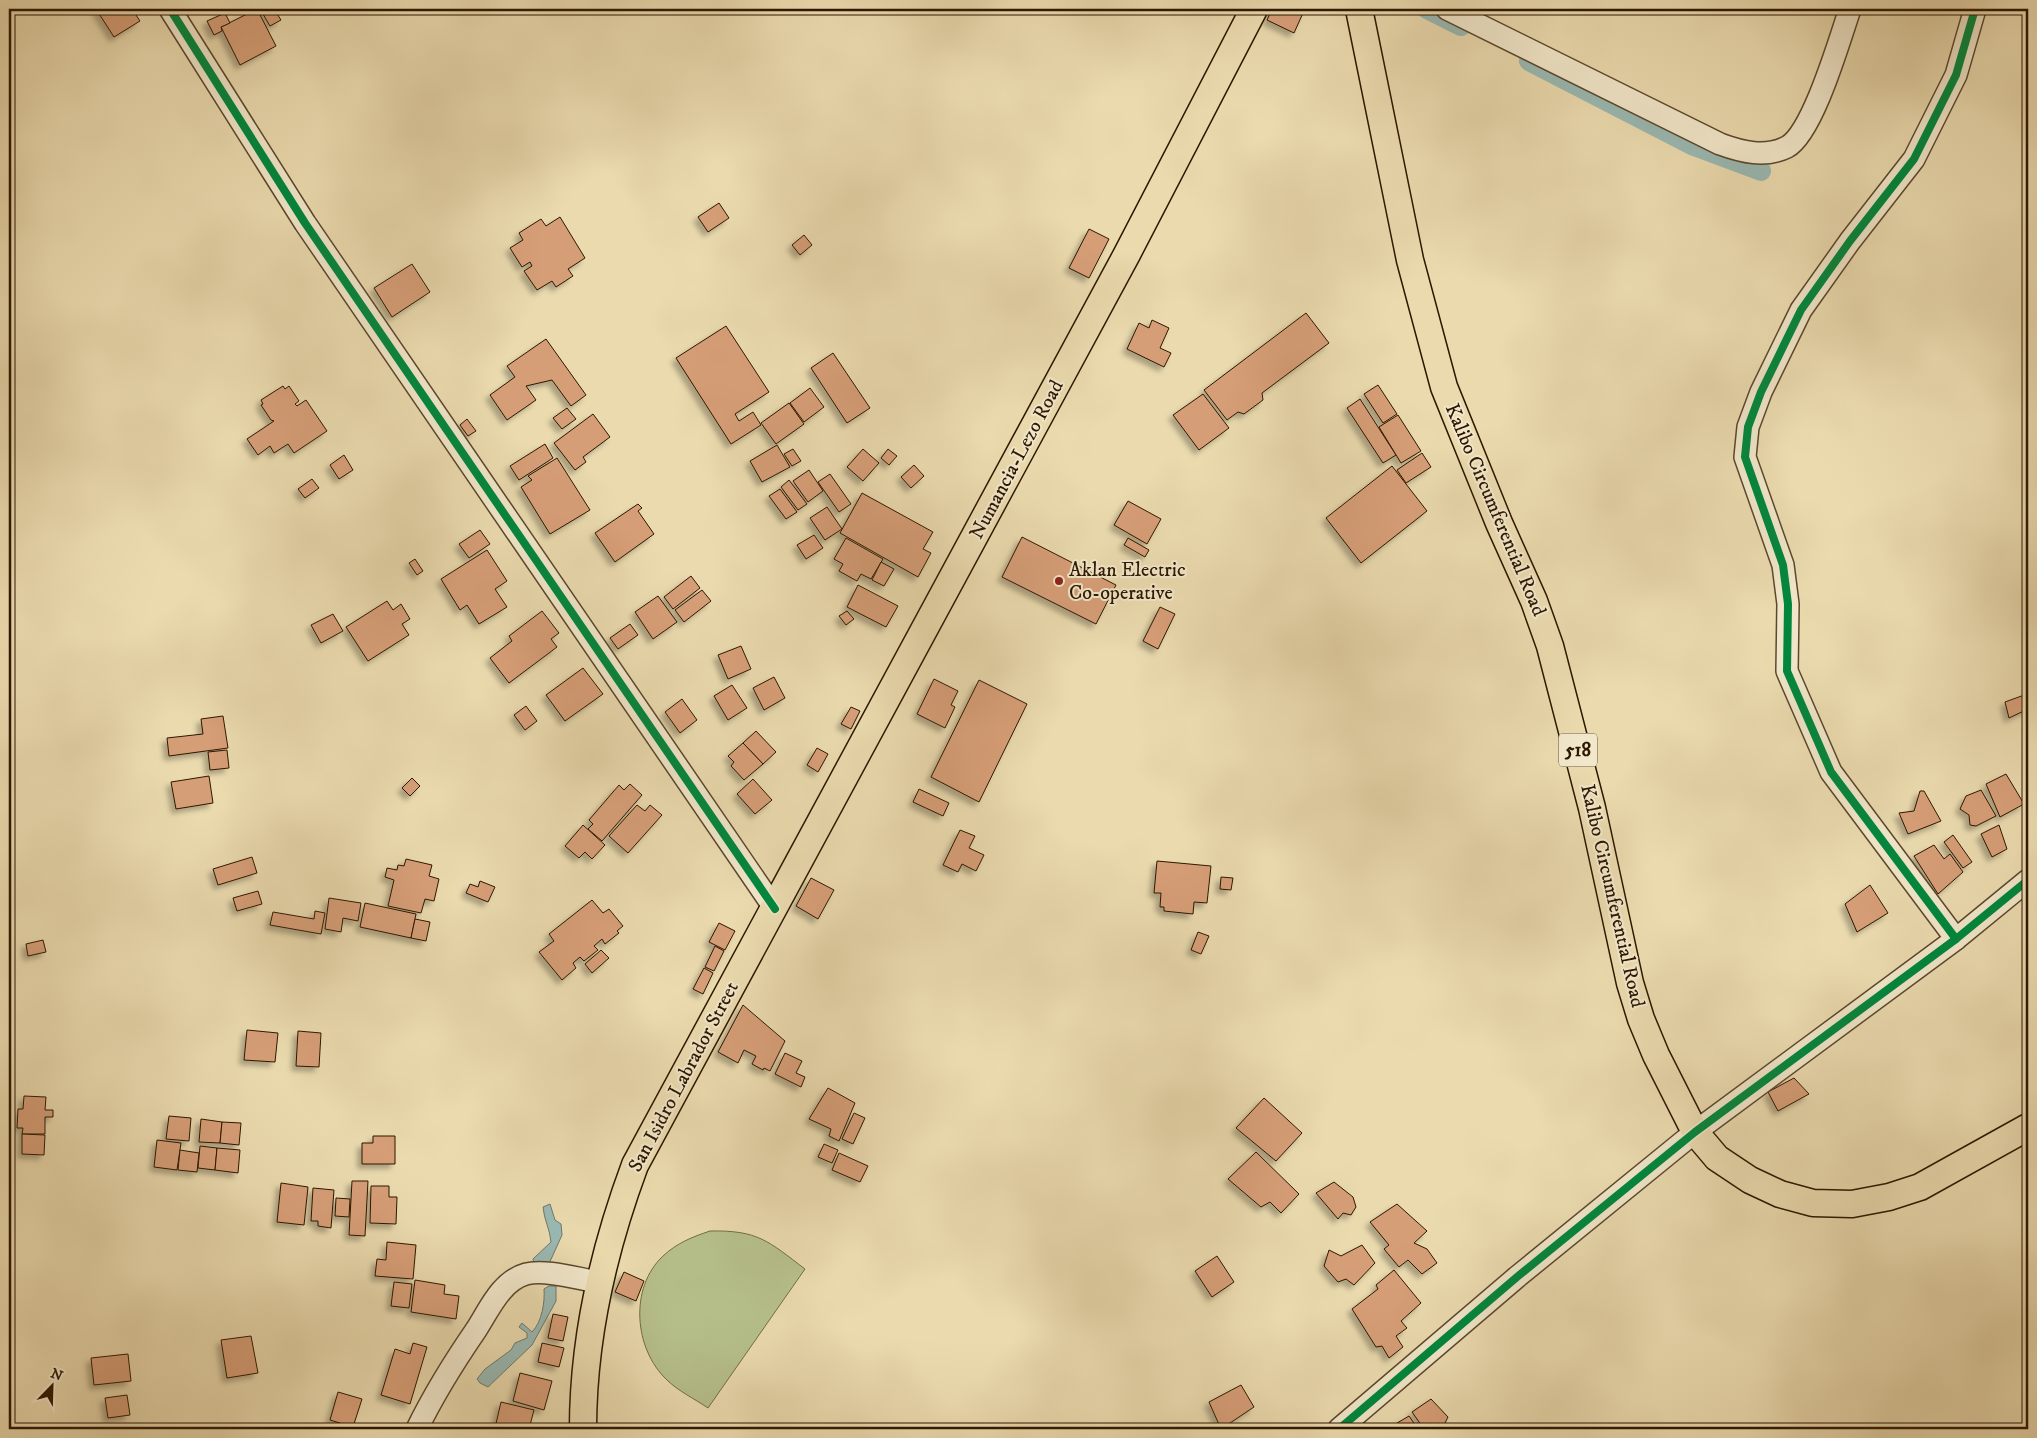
<svg xmlns="http://www.w3.org/2000/svg" width="2037" height="1438" font-family="'IM FELL DW Pica',serif">
  <style>
    .green { fill: #b6c08b; stroke: #726c46 }
    .water { fill: #9ab9b3; stroke: #6e786b }
    .lines { fill: none; stroke-linecap: round; stroke-linejoin: round }
    .canal { stroke: #9ab9b3; stroke-width: 20 }
    .building { fill: #d69e77; stroke: #2d1700; filter: url(#shadow) }
    .minor-casing { stroke: #5c482c; stroke-width: 24 }
    .major-casing { stroke: #2d1700; stroke-width: 29 }
    .minor { stroke: #f1e7ca; stroke-width: 21 }
    .major { stroke: #eadaae; stroke-width: 26 }
    .cycleway-casing { stroke: #f1e7ca; stroke-width: 11 }
    .cycleway { stroke: #00873e; stroke-width: 8 }
    .poi-dot { fill: #8f2418; stroke: #f1e7ca; stroke-width: 2 }
    .labels { text-anchor: middle; dominant-baseline: central; stroke-width: 4; stroke-linejoin: round; paint-order: stroke }
    .shield { fill: #f1e7ca; stroke: #68553d; stroke-width: 1 }
    .shield-label { font-size: 19px; font-weight: bold; fill: #2d1700 }
    .street-label { font-size: 20px; fill: #2d1700; stroke: #f1e7ca }
    .poi-label { font-size: 20px; fill: #2d1700; stroke: #f1e7ca; text-anchor: start }
  </style>
  <defs>
    <filter id="shadow"><feDropShadow dx="-4.5" dy="4.5" stdDeviation="2.5" flood-color="#0004"/></filter>
  </defs>
  <rect width="100%" height="100%" fill="#eadaae"/>
  <filter id="stains"><feTurbulence type="fractalNoise" baseFrequency=".004" numOctaves="4"/><feColorMatrix values="0 0 0 0 .2 0 0 0 0 .09 0 0 0 0 .02 0 0 0 .5 -.17"/></filter>
  <radialGradient id="worn" r=".72"><stop offset=".6" stop-color="#630" stop-opacity="0"/><stop offset="1" stop-color="#630" stop-opacity=".3"/></radialGradient>
  <!-- green -->
  <path class="green" d="M710 1231C758 1230 768 1241 805 1269L708 1408C695 1399 678 1391 667 1380 634 1349 629 1288 663 1256 677 1243 692 1237 710 1231Z"/>
  <!-- water -->
  <g class="water">
    <path d="M550 1204 555 1220 561 1224 562 1235 548 1266H534L533 1259 551 1242C550 1229 544 1220 543 1207Z"/>
    <path d="M549 1286H556V1301L532 1345 488 1387 480 1383 477 1379 485 1369 511 1350 515 1343 527 1338V1333L519 1327 522 1323 532 1332C542 1322 545 1302 544 1289Z"/>
  </g>
  <g class="lines">
    <!-- canal -->
    <g class="canal">
      <path d="M1427 9 1461 26"/>
      <path d="M1529 61 1694 146 1761 171"/>
    </g>
  </g>
  <!-- building -->
  <g class="building">
    <path d="M96 9H132L140 21 114 37Z"/>
    <path d="M257 9 276 46 240 65 221 27Z"/>
    <path d="M260 9H274L281 20 270 26Z"/>
    <path d="M1272 9H1301L1300 11 1303 13 1294 33 1267 20Z"/>
    <path d="M225 13 230 23 221 27 222 31 214 35 207 21Z"/>
    <path d="M719 203 729 218 708 232 698 217Z"/>
    <path d="M560 217 585 258 568 269 573 276 556 287 552 281 537 290 524 271 532 266 530 262 522 267 510 248 523 240 519 233 541 219 546 226Z"/>
    <path d="M1089 229 1109 239 1089 278 1069 268Z"/>
    <path d="M804 235 812 245 800 255 792 245Z"/>
    <path d="M412 264 430 292 392 317 374 288Z"/>
    <path d="M1306 313 1329 343 1262 393 1263 400 1244 414 1238 412 1227 420 1204 390Z"/>
    <path d="M1152 320 1169 328 1160 348 1171 353 1164 367 1127 349 1139 323 1149 328Z"/>
    <path d="M726 326 769 392 735 414 739 421 753 412 761 425 731 444 676 358Z"/>
    <path d="M546 339 586 395 571 406 552 380 526 386 536 400 507 420 490 395 515 377 507 366Z"/>
    <path d="M833 353 870 408 847 423 811 368Z"/>
    <path d="M1378 385 1397 414 1383 423 1364 394Z"/>
    <path d="M283 386 285 389 289 386 299 401 295 404 297 406 306 400 327 431 294 453 288 444 274 453 270 446 258 455 247 439 274 421 271 420 261 405 263 404 261 400Z"/>
    <path d="M810 388 824 407 804 422 790 403Z"/>
    <path d="M1203 394 1229 428 1199 450 1173 415Z"/>
    <path d="M1360 399 1396 455 1383 463 1347 408Z"/>
    <path d="M789 403 804 424 776 444 761 423Z"/>
    <path d="M567 408 576 419 562 429 553 418Z"/>
    <path d="M593 414 610 437 583 457 586 462 575 470 554 443Z"/>
    <path d="M1398 415 1421 451 1401 463 1379 427Z"/>
    <path d="M467 419 476 431 468 436 460 425Z"/>
    <path d="M545 444 553 458 519 480 510 466Z"/>
    <path d="M777 445 790 467 762 482 750 461Z"/>
    <path d="M793 449 801 461 792 466 784 454Z"/>
    <path d="M863 449 879 463 863 481 847 467Z"/>
    <path d="M888 449 897 456 889 465 881 458Z"/>
    <path d="M1422 453 1431 467 1406 483 1397 470Z"/>
    <path d="M344 455 353 470 339 479 330 465Z"/>
    <path d="M557 458 590 510 550 534 521 487 532 480 528 476Z"/>
    <path d="M914 465 924 476 911 488 901 477Z"/>
    <path d="M1392 466 1427 511 1361 563 1326 518Z"/>
    <path d="M809 470 823 491 808 502 793 481Z"/>
    <path d="M830 474 851 504 839 512 818 482Z"/>
    <path d="M312 479 319 488 305 498 298 489Z"/>
    <path d="M789 480 807 504 798 510 781 487Z"/>
    <path d="M780 489 797 512 786 519 769 496Z"/>
    <path d="M862 493 933 532 923 549 931 553 918 577 840 533Z"/>
    <path d="M1128 501 1161 519 1147 544 1114 525Z"/>
    <path d="M638 504 642 508 638 511 654 534 615 562 595 533Z"/>
    <path d="M827 507 842 529 825 540 810 518Z"/>
    <path d="M480 530 490 544 469 558 459 544Z"/>
    <path d="M814 535 823 548 806 559 797 545Z"/>
    <path d="M1022 537 1116 585 1096 624 1002 577Z"/>
    <path d="M846 538 883 559 871 579 861 574 857 581 839 571 843 564 834 559Z"/>
    <path d="M1128 538 1149 550 1145 557 1124 545Z"/>
    <path d="M487 550 507 581 495 589 507 607 479 624 467 605 460 610 441 579Z"/>
    <path d="M415 559 423 571 417 575 409 563Z"/>
    <path d="M881 562 894 569 884 586 872 580Z"/>
    <path d="M691 576 700 588 673 609 664 597Z"/>
    <path d="M858 585 898 606 886 627 847 607Z"/>
    <path d="M702 590 711 601 684 622 675 610Z"/>
    <path d="M658 596 677 622 653 639 635 612Z"/>
    <path d="M387 601 393 610 401 604 410 619 402 624 409 635 368 661 346 627Z"/>
    <path d="M1160 607 1175 614 1158 649 1143 641Z"/>
    <path d="M542 611 559 633 551 639 557 647 509 683 490 658 512 641 509 636Z"/>
    <path d="M847 611 854 619 846 625 839 616Z"/>
    <path d="M333 614 343 631 321 643 311 625Z"/>
    <path d="M630 624 638 635 618 649 610 638Z"/>
    <path d="M741 646 751 669 728 679 718 655Z"/>
    <path d="M583 668 603 694 565 721 546 695Z"/>
    <path d="M774 677 785 698 764 710 753 688Z"/>
    <path d="M934 679 958 691 951 705 955 707 945 728 917 714Z"/>
    <path d="M979 680 1027 704 979 802 931 777Z"/>
    <path d="M732 685 747 708 728 720 714 696Z"/>
    <path d="M2027 694 2028 709 2009 718 2005 702Z"/>
    <path d="M682 699 697 720 680 733 665 712Z"/>
    <path d="M526 706 537 721 525 730 514 715Z"/>
    <path d="M851 707 860 711 851 729 841 724Z"/>
    <path d="M223 716 228 748 169 756 167 738 203 734 201 719Z"/>
    <path d="M756 731 776 752 763 764 743 743Z"/>
    <path d="M743 743 763 764 744 780 731 766 734 762 728 756Z"/>
    <path d="M817 748 828 754 818 772 807 765Z"/>
    <path d="M227 750 229 768 210 770 208 752Z"/>
    <path d="M2006 774 2024 804 2000 817 1986 784Z"/>
    <path d="M209 776 213 803 176 809 171 782Z"/>
    <path d="M412 778 420 786 410 796 402 788Z"/>
    <path d="M753 779 772 800 755 814 737 794Z"/>
    <path d="M630 784 642 795 602 841 588 829 593 824 589 820 619 785 624 790Z"/>
    <path d="M919 789 949 803 943 816 913 802Z"/>
    <path d="M1981 790 1996 816 1976 826 1970 825 1969 815 1960 809 1966 796Z"/>
    <path d="M1920 791H1924L1941 821 1908 834 1899 813 1914 811Z"/>
    <path d="M637 805 645 811 650 805 662 815 628 853 609 836Z"/>
    <path d="M583 825 605 845 592 859 585 852 579 858 565 846Z"/>
    <path d="M1999 825 2007 849 1992 857 1981 834Z"/>
    <path d="M960 830 975 836 969 848 984 855 976 871 962 864 958 872 943 865Z"/>
    <path d="M1953 835 1972 862 1963 868 1944 842Z"/>
    <path d="M1934 845 1944 859 1950 854 1963 872 1938 894 1914 856Z"/>
    <path d="M252 857 257 873 218 885 213 869Z"/>
    <path d="M406 859 432 865 429 876 439 879 434 901 425 899 421 913 388 906 394 880 385 877 387 868 397 870 398 865 404 866Z"/>
    <path d="M1157 861 1211 866 1207 903 1194 902 1193 914 1164 911V907H1160L1161 893H1154Z"/>
    <path d="M1221 877 1233 878 1231 890 1220 889Z"/>
    <path d="M811 878 834 890 818 919 796 906Z"/>
    <path d="M480 881 495 887 488 902 466 893 470 884 478 887Z"/>
    <path d="M1870 885 1888 913 1857 932 1845 904Z"/>
    <path d="M258 891 262 904 237 911 233 898Z"/>
    <path d="M329 898 361 903 358 921 343 918 341 932 325 929Z"/>
    <path d="M592 900 603 913 609 909 623 926 617 931 619 933 605 944 602 939 594 946 598 950 584 961 580 957 573 963 576 968 562 980 539 952 554 941 549 934Z"/>
    <path d="M365 903 416 914 411 938 360 927Z"/>
    <path d="M315 911 325 913 321 934 270 925 273 912 314 919Z"/>
    <path d="M415 919 430 922 426 941 411 938Z"/>
    <path d="M719 923 735 931 725 950 709 942Z"/>
    <path d="M1198 932 1209 936 1201 954 1191 950Z"/>
    <path d="M43 940 46 952 28 956 26 944Z"/>
    <path d="M715 946 724 951 714 971 705 967Z"/>
    <path d="M601 950 609 958 592 973 585 964Z"/>
    <path d="M704 968 713 973 703 994 693 989Z"/>
    <path d="M743 1005 785 1041 770 1071 764 1068 763 1070 752 1064 756 1056 744 1050 738 1063 718 1052Z"/>
    <path d="M247 1030 278 1033 275 1062 244 1060Z"/>
    <path d="M298 1031 321 1033 319 1067 296 1066Z"/>
    <path d="M785 1053 802 1061 796 1073 805 1077 801 1087 775 1074Z"/>
    <path d="M1794 1078 1809 1094 1778 1111 1768 1092Z"/>
    <path d="M828 1088 855 1103 839 1141 829 1136 831 1129 809 1119Z"/>
    <path d="M24 1096 46 1097 45 1110H53V1117H45V1134H22L23 1128H17L18 1109H23Z"/>
    <path d="M1264 1098 1302 1133 1276 1161 1236 1128Z"/>
    <path d="M854 1113 865 1118 853 1144 842 1139Z"/>
    <path d="M169 1116 191 1118 189 1141 166 1139Z"/>
    <path d="M201 1119 222 1122 220 1143 199 1142Z"/>
    <path d="M222 1122 241 1123 239 1145 220 1143Z"/>
    <path d="M22 1134 45 1135 44 1155 22 1154Z"/>
    <path d="M373 1136H395V1164H362V1143H373Z"/>
    <path d="M157 1140 181 1143 177 1170 154 1167Z"/>
    <path d="M824 1144 838 1150 832 1163 818 1157Z"/>
    <path d="M200 1146 217 1148 215 1170 198 1168Z"/>
    <path d="M217 1148 240 1150 238 1173 215 1170Z"/>
    <path d="M180 1150 199 1153 197 1172 178 1170Z"/>
    <path d="M1256 1152 1299 1194 1281 1213 1270 1202 1261 1207 1228 1179Z"/>
    <path d="M839 1153 868 1166 860 1182 832 1170Z"/>
    <path d="M352 1181H368L365 1236 349 1235Z"/>
    <path d="M1334 1182 1353 1197 1356 1207 1351 1215 1343 1213 1338 1219 1316 1193Z"/>
    <path d="M281 1183 308 1187 304 1225 277 1222Z"/>
    <path d="M371 1186H389V1197H397L396 1224 370 1223Z"/>
    <path d="M313 1188 334 1190 331 1228 318 1226V1221H311Z"/>
    <path d="M336 1198 350 1199 349 1217 335 1216Z"/>
    <path d="M1397 1204 1427 1231 1414 1243 1427 1249 1437 1263 1422 1274 1408 1260 1399 1267 1384 1249 1389 1245 1370 1222Z"/>
    <path d="M387 1242 416 1245 413 1279 375 1276 377 1259 386 1260Z"/>
    <path d="M1362 1245 1375 1263 1354 1285 1346 1279 1338 1282 1324 1266 1329 1250 1341 1256Z"/>
    <path d="M1217 1256 1234 1282 1212 1297 1195 1271Z"/>
    <path d="M1394 1270 1421 1303 1401 1321 1407 1328 1396 1336 1403 1347 1389 1358 1382 1346 1376 1347 1352 1309 1378 1289 1376 1285Z"/>
    <path d="M624 1272 644 1281 636 1301 615 1292Z"/>
    <path d="M415 1280 445 1285 444 1294 459 1296 456 1319 411 1312Z"/>
    <path d="M394 1282 412 1284 409 1308 391 1306Z"/>
    <path d="M553 1314 568 1317 563 1341 548 1338Z"/>
    <path d="M251 1336 258 1373 227 1378 221 1340Z"/>
    <path d="M413 1343 427 1347 410 1404 381 1395 395 1349 410 1354Z"/>
    <path d="M542 1343 564 1348 559 1367 538 1362Z"/>
    <path d="M128 1354 131 1381 94 1385 91 1358Z"/>
    <path d="M520 1373 552 1381 544 1410 513 1401Z"/>
    <path d="M1241 1385 1254 1407 1221 1429 1209 1402Z"/>
    <path d="M338 1392 362 1399 353 1427 330 1420Z"/>
    <path d="M127 1395 130 1415 108 1418 105 1398Z"/>
    <path d="M1431 1399 1448 1417 1442 1429H1424L1412 1412Z"/>
    <path d="M501 1402 534 1410 529 1429 495 1428Z"/>
    <path d="M1409 1416 1418 1429H1387Z"/>
  </g>
  <g class="lines">
    <defs>
      <g id="minor">
        <path d="M170 9 305 223 775 909"/>
        <path d="M1447 9 1720 144C1742 152 1765 158 1787 147 1813 133 1840 38 1850 9"/>
        <path d="M1956 939 1831 772 1787 671 1788 604 1783 565 1745 457 1748 427 1761 392 1801 310 1850 241 1914 159 1956 75 1975 9"/>
        <path d="M417 1429C434 1394 454 1362 476 1330 489 1310 501 1281 526 1274 545 1269 579 1279 599 1282"/>
        <path d="M1339 1429 1517 1277 1695 1132 1956 939 2028 880"/>
      </g>
      <g id="major">
        <path d="M1359 9 1410 260 1444 387 1499 523 1534 601 1550 646 1592 808 1630 983 1641 1019 1656 1055 1695 1132 1717 1158 1750 1180 1780 1194 1813 1203 1852 1204 1889 1197 1920 1187 2028 1127"/>
        <path d="M583 1429C583 1337 603 1251 635 1165L1127 254 1254 9"/>
      </g>
    </defs>
    <!-- minor casing -->
    <use href="#minor" class="minor-casing"/>
    <!-- major casing -->
    <use href="#major" class="major-casing"/>
    <!-- minor -->
    <use href="#minor" class="minor"/>
    <!-- major -->
    <use href="#major" class="major"/>
    <defs>
      <g id="cycleway">
        <path d="M170 9 305 223 775 909"/>
        <path d="M1956 939 1831 772 1787 671 1788 604 1783 565 1745 457 1748 427 1761 392 1801 310 1850 241 1914 159 1956 75 1975 9"/>
        <path d="M1339 1429 1517 1277 1695 1132 1956 939 2028 880"/>
      </g>
    </defs>
    <!-- cycleway casing -->
    <use href="#cycleway" class="cycleway-casing"/>
    <!-- cycleway -->
    <use href="#cycleway" class="cycleway"/>
  </g>
  <!-- markers -->
  <circle class="poi-dot" cx="1059" cy="581" r="5"/>
  <g class="labels">
    <!-- shield labels -->
    <rect class="shield" x="1559" y="733.5" width="38" height="33" rx="4"/>
    <g class="shield-label">
      <text x="1578" y="750">518</text>
    </g>
    <!-- street labels -->
    <g class="street-label">
      <text transform="translate(1017 460) rotate(-62)">Numancia-Lezo Road</text>
      <text transform="translate(1495 510) rotate(67)">Kalibo Circumferential Road</text>
      <text transform="translate(1612 896) rotate(77)">Kalibo Circumferential Road</text>
      <text transform="translate(684 1077) rotate(-62)">San Isidro Labrador Street</text>
    </g>
    <!-- poi labels -->
    <g class="poi-label">
      <text x="1069" y="570">Aklan Electric<tspan x="1069" dy="23">Co-operative</tspan></text>
    </g>
  </g>
  <!-- margin -->
  <rect width="2037" height="1438" fill="none" stroke="#eadaae" stroke-width="30"/>
  <rect x="10" y="10" width="2017" height="1418" fill="none" stroke="#2d1700" stroke-width="2.5"/>
  <rect x="15" y="15" width="2007" height="1408" fill="none" stroke="#2d1700"/>
  <!-- north arrow -->
  <g transform="translate(52 1386) rotate(23)" stroke="#f1e7ca" stroke-width="4" paint-order="stroke">
  <path d="M0-4L9 19L0 12L-9 19Z" fill="#2d1700"/>
  <text y="-8" font-size="14" font-weight="bold" text-anchor="middle" fill="#2d1700">N</text>
  </g>
  <rect width="100%" height="100%" filter="url(#stains)"/>
  <rect width="100%" height="100%" fill="url(#worn)"/>
</svg>
